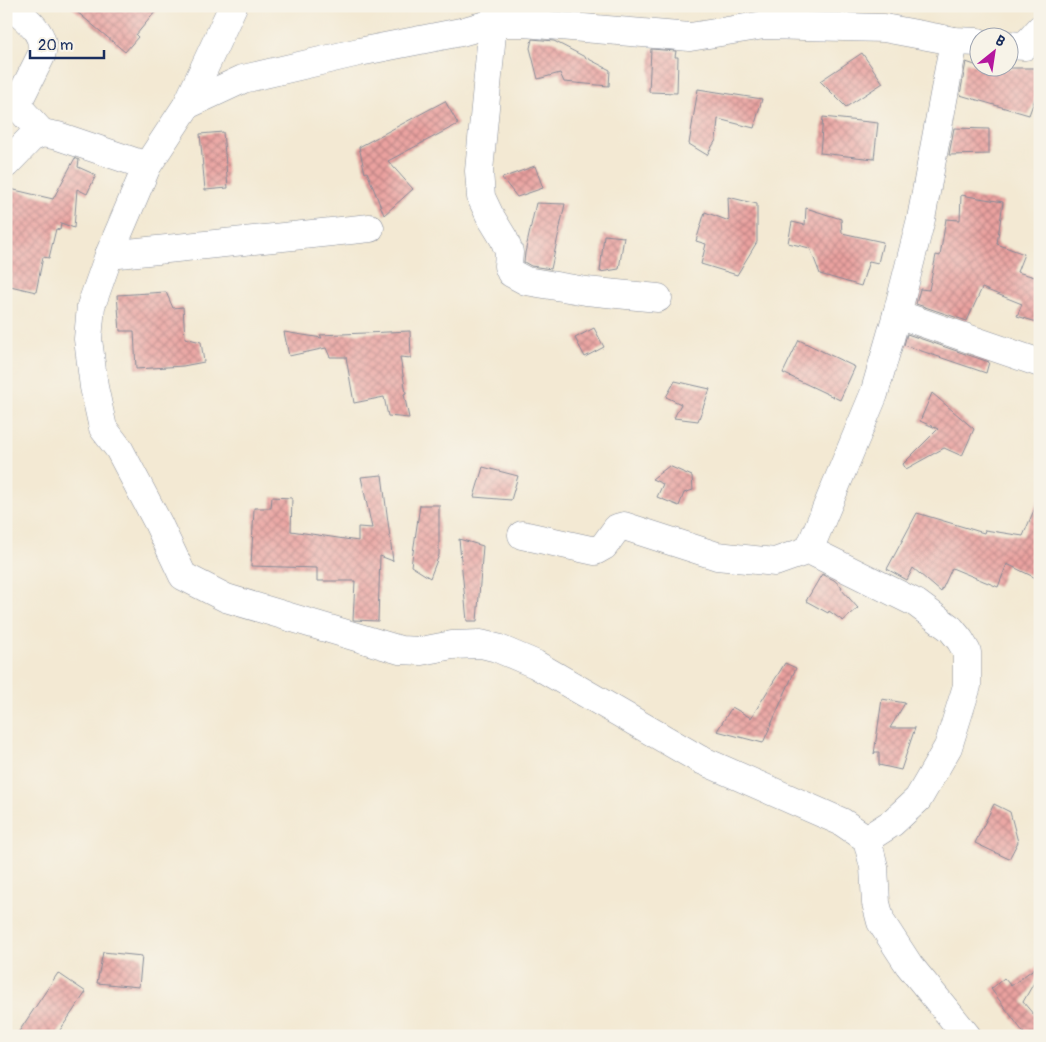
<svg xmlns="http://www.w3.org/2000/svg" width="1046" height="1042" font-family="Pangolin,sans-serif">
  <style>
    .building { fill: url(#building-cross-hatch) }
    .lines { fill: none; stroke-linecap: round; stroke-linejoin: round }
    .minor-casing { stroke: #878c98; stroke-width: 29 }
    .minor { stroke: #fff; stroke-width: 28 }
  </style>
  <defs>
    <pattern id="building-cross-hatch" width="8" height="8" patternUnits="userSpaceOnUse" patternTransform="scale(1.25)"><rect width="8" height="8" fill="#eaa19f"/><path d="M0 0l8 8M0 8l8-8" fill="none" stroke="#bd8485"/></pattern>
  </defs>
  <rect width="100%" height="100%" fill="#f7f3e8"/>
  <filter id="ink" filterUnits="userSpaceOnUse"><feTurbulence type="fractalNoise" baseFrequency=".02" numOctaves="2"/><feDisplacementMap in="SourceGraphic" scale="10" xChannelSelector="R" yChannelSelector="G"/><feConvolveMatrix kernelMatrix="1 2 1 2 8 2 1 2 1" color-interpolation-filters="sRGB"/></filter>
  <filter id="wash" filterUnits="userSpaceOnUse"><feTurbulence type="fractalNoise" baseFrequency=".0096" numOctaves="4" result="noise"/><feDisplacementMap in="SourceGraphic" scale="20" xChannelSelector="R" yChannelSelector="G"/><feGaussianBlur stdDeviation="1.12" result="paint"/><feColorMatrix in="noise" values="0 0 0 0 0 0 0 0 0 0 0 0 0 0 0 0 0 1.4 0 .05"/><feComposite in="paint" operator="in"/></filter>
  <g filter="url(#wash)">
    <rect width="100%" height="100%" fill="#f3e9d3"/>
    <g id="blocks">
      <!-- building -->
      <g class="building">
        <path d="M70 6H160L136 35 138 37 125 52Z"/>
        <path d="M532 39 554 41 610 70 609 86 564 82 560 73 538 79 530 48Z"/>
        <path d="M651 49 676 51 675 57H678L677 93 649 92Z"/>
        <path d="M862 53 883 83 846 107 820 81Z"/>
        <path d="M966 62 978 66V68H1040V85L1029 115 960 95Z"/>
        <path d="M698 89 762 99 754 128 718 119 716 140 707 155 689 144Z"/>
        <path d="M445 101 458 124 388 161 413 189 384 215 367 172 365 173 359 147Z"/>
        <path d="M823 117 878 123 874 159 820 153Z"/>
        <path d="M954 128 989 129V154L949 155Z"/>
        <path d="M223 132 228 188 205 190 200 134Z"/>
        <path d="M75 158 79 160 78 167 96 175 87 194 77 189 74 228 61 223 60 230 56 229 49 258 43 257 36 292 6 285V188L53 199Z"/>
        <path d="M535 166 543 188 517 197 502 178Z"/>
        <path d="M961 195 1003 202 997 244 1024 254 1017 272 1035 277 1040 266V323L1017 316 1022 304 982 288 967 321 916 304 920 289 929 290 936 255 940 256 946 219 960 220Z"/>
        <path d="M728 197 757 204V242L737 275 701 264 706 244 696 241 705 212 729 221Z"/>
        <path d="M536 203 565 204 551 269 531 266 524 262 525 253Z"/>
        <path d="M806 208 841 219 842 233 883 242 878 263 869 261 861 286 820 274 810 248 788 243 792 222 805 225Z"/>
        <path d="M604 235 624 237 619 269 600 272Z"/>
        <path d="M166 292 173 308 183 307 185 338 201 342 204 362 183 366 136 369 134 331H120L117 295Z"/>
        <path d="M594 328 604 347 585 357 575 338Z"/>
        <path d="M410 331 411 358 400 357 406 393 404 394 409 418 388 416 384 397 354 403 346 357H330L326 348 289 356 284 332 322 338 320 335Z"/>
        <path d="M907 334 989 362 986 373 904 345Z"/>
        <path d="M799 340 855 367 840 400 783 373Z"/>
        <path d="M675 381 710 389 698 421 674 418 681 404 666 397Z"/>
        <path d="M932 393 974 429 962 456 944 448 906 469 903 464 938 429 920 421Z"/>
        <path d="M669 466 692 476 693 490 684 493 679 506 657 497 663 484 652 479Z"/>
        <path d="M483 467 518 476 511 500 474 497Z"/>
        <path d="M382 475 393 561 380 556 378 621 353 620 355 581H317V568L251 566 254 508H271L272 497 292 498 291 531 358 541V527L372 528 361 477Z"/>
        <path d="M1040 496V580L1007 564 998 587 952 568 941 592 913 568 907 580 887 569 917 513 984 533 985 530 1023 536Z"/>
        <path d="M420 505H439V555L430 578 411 566Z"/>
        <path d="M459 539 483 546 477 621H467Z"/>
        <path d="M822 574 834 580 842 587 841 589 858 608 843 621 829 611 828 613 806 601Z"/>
        <path d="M785 663 796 668 763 743 717 731 732 707 751 718Z"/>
        <path d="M882 699 905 703 890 728H915L901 770 879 765V752H875L874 754Z"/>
        <path d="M994 804 1010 812 1018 842 1009 859 975 843Z"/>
        <path d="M103 952 142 956 139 987 97 983Z"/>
        <path d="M1040 964V972L1023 1002 1040 1022V1036H1026L991 989 1004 978 1011 986Z"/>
        <path d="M58 973 86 992 56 1036H16Z"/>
      </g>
    </g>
  </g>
  <g filter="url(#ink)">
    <use href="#blocks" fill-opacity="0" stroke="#878c98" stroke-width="1"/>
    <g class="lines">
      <defs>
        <g id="minor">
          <path d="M11 6C26 20 48 33 41 56L18 102 20 109 42 133"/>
          <path d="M233 6 187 105 147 166 109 255 91 306 88 339 94 387 103 428 119 449 158 523 183 576 226 598 400 650 421 651 452 645 481 644 497 648 535 664 699 759 842 822 867 839 874 867 876 903 881 922 909 965 967 1036"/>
          <path d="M498 8 493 23 479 171 481 197 490 216 504 239 509 252 508 266 511 273 526 281 586 291 658 298"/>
          <path d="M1008 45 1025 46 1040 29"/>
          <path d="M187 105 243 79 359 52 461 32 493 23H524L690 37 764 25 884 28 954 41 978 42"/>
          <path d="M6 164 31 138 42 133 58 136 147 166"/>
          <path d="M109 255 370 228"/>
          <path d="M897 314 1040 363"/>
          <path d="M522 535 595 551 604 546 617 528 624 526 717 556 775 562 809 550 874 394 897 314 921 219 954 41"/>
          <path d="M809 550 916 603 951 629 960 640 967 652V686L948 747 918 799 892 823 867 839"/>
        </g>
      </defs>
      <!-- minor casing -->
      <use href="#minor" class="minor-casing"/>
      <!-- minor -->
      <use href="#minor" class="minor"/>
    </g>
  </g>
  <!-- margin -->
  <rect width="1046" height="1042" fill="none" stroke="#f7f3e8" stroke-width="25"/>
  <!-- north arrow -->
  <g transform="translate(994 52) rotate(30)"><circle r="24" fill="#f7f3e8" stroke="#9fa5b1"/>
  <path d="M0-4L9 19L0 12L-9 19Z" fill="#b5179e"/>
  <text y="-8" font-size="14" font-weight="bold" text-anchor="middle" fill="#1b2f5e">B</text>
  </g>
  <!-- scale -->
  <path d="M30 50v8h74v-8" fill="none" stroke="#1b2f5e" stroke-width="2.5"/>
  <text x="38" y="50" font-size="15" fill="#1b2f5e" stroke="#f7f3e8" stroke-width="4" paint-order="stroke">20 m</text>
</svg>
